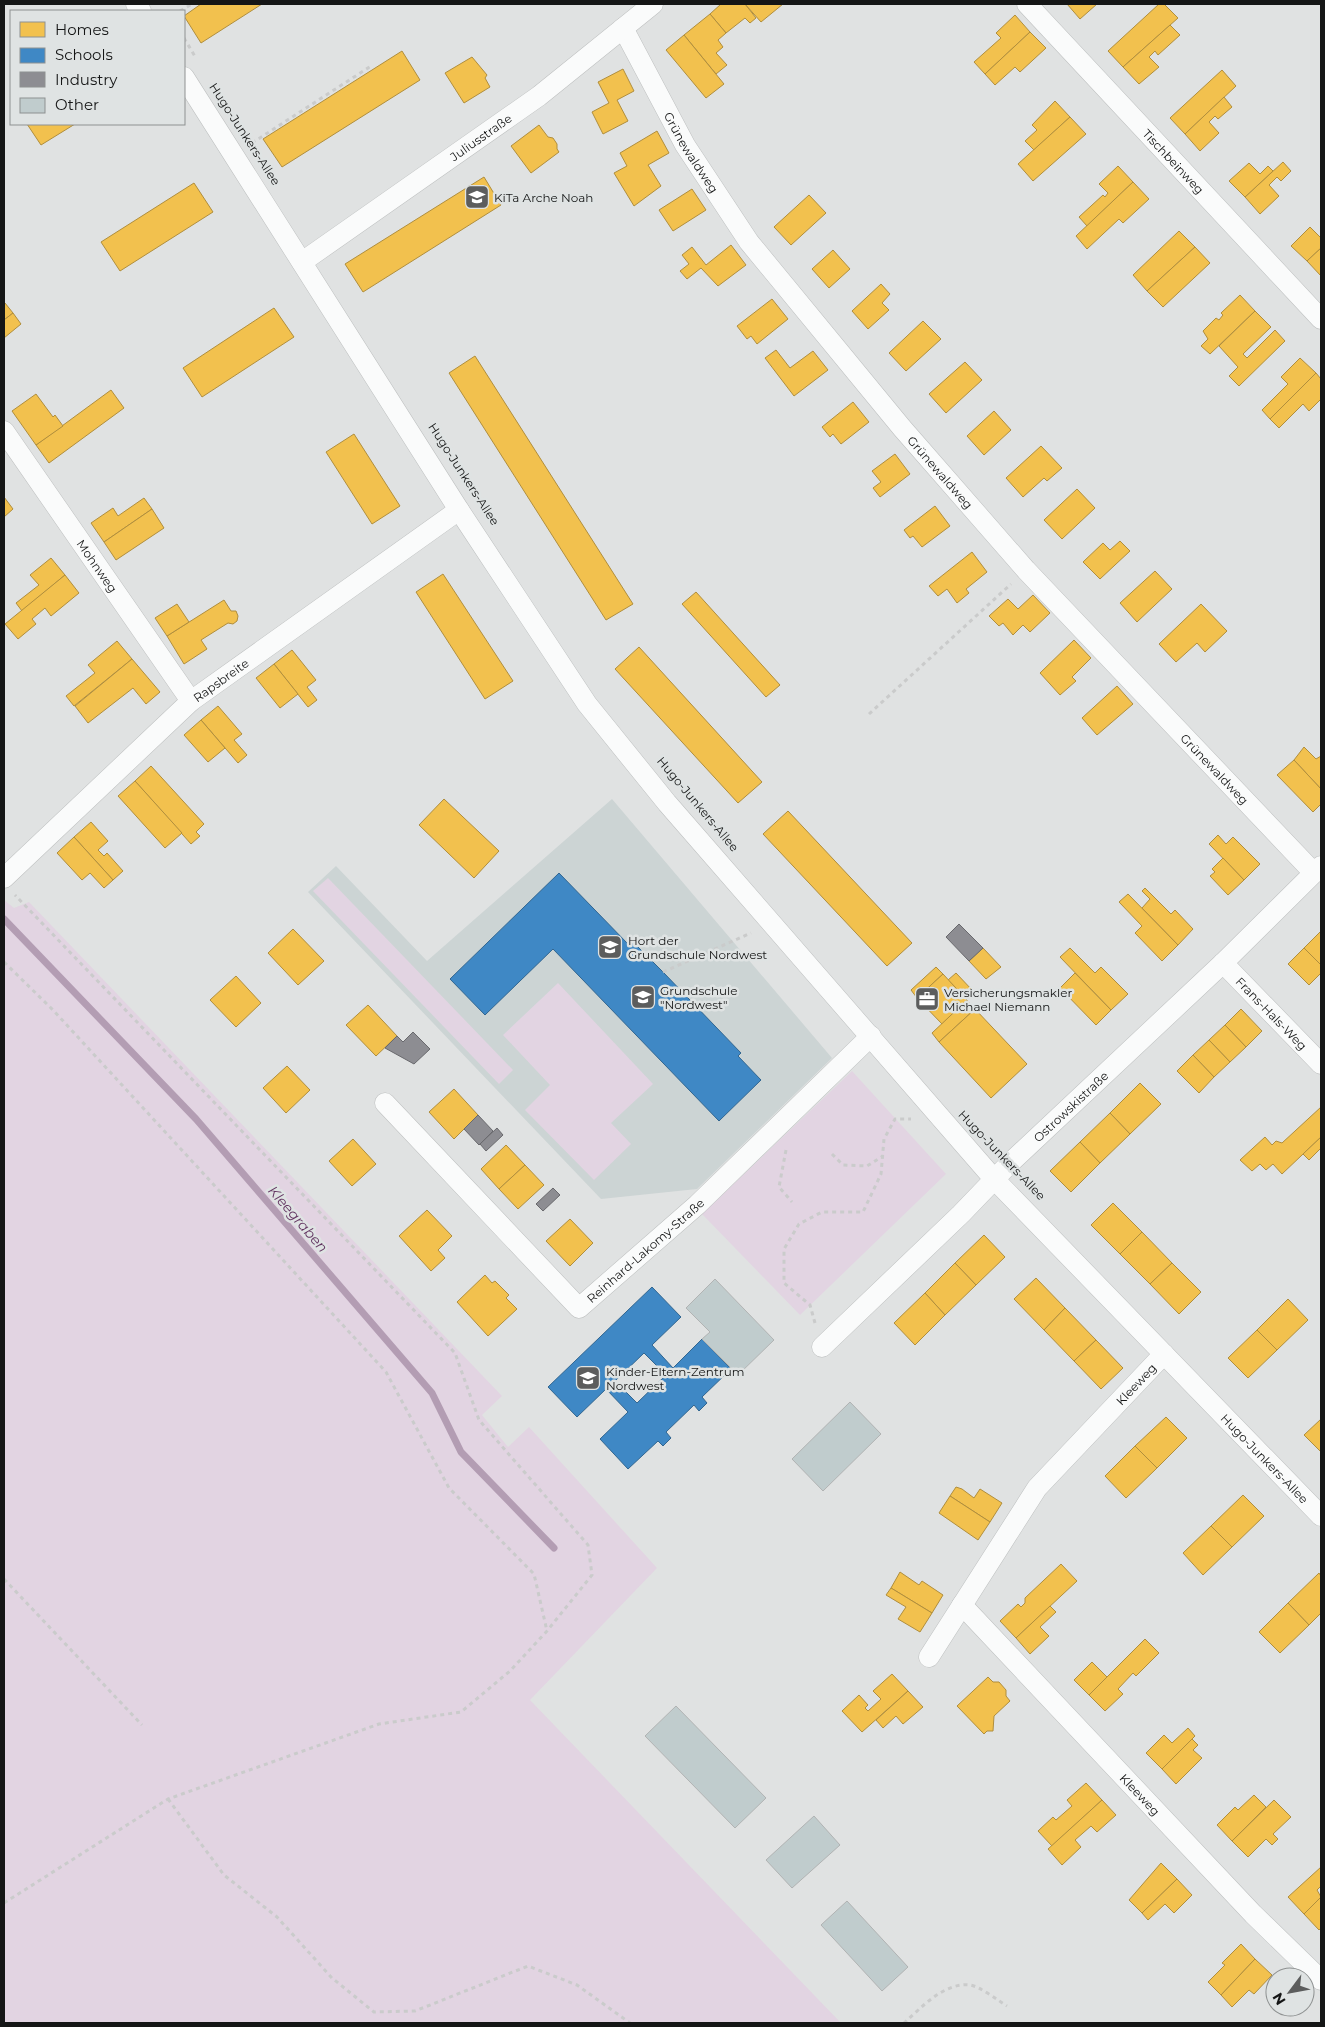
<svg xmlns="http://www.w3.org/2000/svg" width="1325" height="2027" font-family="Montserrat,sans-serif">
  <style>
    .built { fill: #ccd4d4 }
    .green { fill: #e2d4e2 }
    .homes { fill: #f2c14e; stroke: #b08e3d }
    .schools { fill: #3f88c5; stroke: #326690; fill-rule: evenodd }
    .industry { fill: #8d8d92; stroke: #69696d }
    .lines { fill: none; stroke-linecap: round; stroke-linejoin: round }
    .stream { stroke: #b39db3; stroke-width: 7 }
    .building { fill: #c0cccd; stroke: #b1b3b3 }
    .street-casing { stroke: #bec0c0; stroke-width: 21 }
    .path { stroke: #cacbcb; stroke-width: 3; stroke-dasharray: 4 4; stroke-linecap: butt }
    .street { stroke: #fafbfb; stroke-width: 20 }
    .labels { text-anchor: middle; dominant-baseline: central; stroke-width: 5; stroke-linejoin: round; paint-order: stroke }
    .street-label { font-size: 12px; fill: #151616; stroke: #dfe3e3 }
    .poi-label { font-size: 12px; fill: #151616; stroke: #dfe3e3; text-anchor: start }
    .water-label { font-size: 14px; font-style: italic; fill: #623561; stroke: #dfe3e3 }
  </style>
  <rect width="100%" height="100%" fill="#e0e2e2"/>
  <!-- built -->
  <path class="built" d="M612 799 832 1058 697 1189 601 1199 308 892 336 866 427 961Z"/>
  <!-- green -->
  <g class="green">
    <path d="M328 878 513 1070 499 1084 313 891Z"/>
    <path d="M4 900 14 908 29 902 502 1396 482 1415 508 1447 529 1427 657 1568 530 1700 841 2023H4Z"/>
    <path d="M558 983 653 1084 611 1123 631 1144 594 1180 525 1110 550 1085 503 1035Z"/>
    <path d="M852 1071 946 1174 800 1315 702 1214Z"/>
  </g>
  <!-- homes -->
  <g class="homes">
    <path d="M201 4H262L201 43 184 16Z"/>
    <path d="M721 4H745L756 18 750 23 745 18 726 33 710 14Z"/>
    <path d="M745 4H783L761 22Z"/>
    <path d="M1067 4H1097L1080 19Z"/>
    <path d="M1159 4H1164L1178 18 1123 67 1108 51Z"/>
    <path d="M710 14 726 33 718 40 723 47 716 53 727 65 716 74 684 35Z"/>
    <path d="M1015 15 1030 32 985 74 974 62 1001 38 996 33Z"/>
    <path d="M1170 25 1180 35 1158 55 1155 51 1149 57 1159 67 1139 84 1123 67Z"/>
    <path d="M1030 32 1046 48 1020 72 1015 67 995 85 985 74Z"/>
    <path d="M684 35 724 84 706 98 666 50Z"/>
    <path d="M402 51 420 80 282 167 263 139Z"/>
    <path d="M472 57 487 75 485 78 490 87 464 103 445 73Z"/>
    <path d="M623 69 634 91 617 100 628 121 603 134 592 112 609 103 598 82Z"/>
    <path d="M1222 70 1236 86 1185 134 1170 118Z"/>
    <path d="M1224 97 1232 107 1218 119 1215 116 1209 122 1219 133 1200 151 1185 134Z"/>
    <path d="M1055 101 1070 117 1034 150 1025 141 1037 130 1032 125Z"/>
    <path d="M1070 117 1086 134 1033 181 1018 164Z"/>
    <path d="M27 124H75L41 145Z"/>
    <path d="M539 125 548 137 553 138 557 144V149L559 152 531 173 511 146Z"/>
    <path d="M657 131 669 153 648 165 661 186 634 206 614 173 627 166 620 153Z"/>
    <path d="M1283 162 1291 171 1281 181 1277 177 1269 185 1279 196 1260 214 1245 197Z"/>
    <path d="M1249 163 1260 174 1268 166 1273 171 1245 197 1229 181Z"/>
    <path d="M1118 166 1133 182 1087 226 1079 217 1103 195 1105 197 1108 193 1099 184Z"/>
    <path d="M484 177 501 205 363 292 345 264Z"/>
    <path d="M1133 182 1149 199 1123 223 1119 219 1087 249 1076 236Z"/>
    <path d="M194 183 213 212 120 271 101 242Z"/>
    <path d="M692 189 706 210 673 231 659 210Z"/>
    <path d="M809 195 826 213 791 245 774 227Z"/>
    <path d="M1310 227 1321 238V248L1307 261 1291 246Z"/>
    <path d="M1179 231 1195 247 1147 291 1133 275Z"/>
    <path d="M731 245 746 265 718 286 701 268 687 279 680 271 689 264 682 255 692 247 706 265Z"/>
    <path d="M1195 247 1210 263 1163 307 1147 291Z"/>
    <path d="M1321 248V276L1307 261Z"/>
    <path d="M833 250 850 269 829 288 812 269Z"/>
    <path d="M881 284 890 294 882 303 889 310 868 329 852 311Z"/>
    <path d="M1240 295 1255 311 1210 354 1201 346 1208 339 1203 331 1216 318 1219 320 1223 315 1221 313Z"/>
    <path d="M772 299 788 319 757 344 751 336 747 339 737 326Z"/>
    <path d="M5 303 13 313 4 320V304Z"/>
    <path d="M274 308 294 337 202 397 183 368Z"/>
    <path d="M1255 311 1271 327 1243 354 1247 358 1275 330 1285 341 1239 386 1229 376 1238 367 1219 346Z"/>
    <path d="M13 313 21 324 4 338V320Z"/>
    <path d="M923 321 941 339 906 371 889 353Z"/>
    <path d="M776 350 790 368 813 351 828 370 794 396 765 358Z"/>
    <path d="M475 356 633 604 606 620 449 373Z"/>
    <path d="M1300 358 1316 373 1270 419 1262 410 1288 384 1281 377Z"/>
    <path d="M965 362 982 380 946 413 929 394Z"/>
    <path d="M1316 373 1321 379V399L1309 411 1303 404 1279 428 1270 419Z"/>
    <path d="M111 390 124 408 49 463 36 445Z"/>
    <path d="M36 394 53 417 55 415 63 426 36 445 12 411Z"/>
    <path d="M853 402 869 422 841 444 833 434 830 437 822 427Z"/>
    <path d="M994 411 1011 430 984 455 967 436Z"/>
    <path d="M354 434 400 506 372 524 326 452Z"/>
    <path d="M1041 446 1062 468 1047 481 1044 478 1023 497 1006 478Z"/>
    <path d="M895 454 910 474 880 497 873 488 881 482 872 471Z"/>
    <path d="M1077 489 1095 508 1062 539 1044 520Z"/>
    <path d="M4 497 13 509 4 517Z"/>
    <path d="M144 498 152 509 104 542 91 523 113 508 118 516Z"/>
    <path d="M935 506 950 526 922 547 913 536 910 538 904 530Z"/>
    <path d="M152 509 164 528 116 560 104 542Z"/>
    <path d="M1120 541 1130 551 1100 579 1083 562 1103 543 1110 550Z"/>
    <path d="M972 552 987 572 966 589 969 593 957 603 947 589 938 596 929 586Z"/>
    <path d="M51 558 65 575 22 611 16 603 39 585 30 575Z"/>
    <path d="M1155 571 1172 589 1137 622 1120 603Z"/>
    <path d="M443 574 513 681 485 699 416 592Z"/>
    <path d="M65 575 79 593 51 616 45 608 32 619 36 624 18 639 5 624Z"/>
    <path d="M696 592 780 685 766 697 682 604Z"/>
    <path d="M1033 595 1050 613 1030 632 1023 625 1013 635 1003 623 999 626 989 616 1008 599 1018 609Z"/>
    <path d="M224 600 231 611H236L238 616 237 621 233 624 228 623 201 640 207 649 184 664 167 636Z"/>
    <path d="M177 604 189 622 167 636 155 618Z"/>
    <path d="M1201 604 1227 631 1205 652 1197 643 1176 662 1159 644Z"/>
    <path d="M1074 640 1091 658 1072 677 1076 681 1060 695 1040 673Z"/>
    <path d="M117 641 132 659 74 706 66 696 95 673 88 665Z"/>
    <path d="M639 647 762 782 738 803 615 669Z"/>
    <path d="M292 650 316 680 307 687 317 700 308 707 274 664Z"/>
    <path d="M132 659 160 692 146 704 133 688 88 723 75 706Z"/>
    <path d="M274 664 298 694 280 708 256 678Z"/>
    <path d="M1117 686 1133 704 1097 735 1082 718Z"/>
    <path d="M218 706 242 734 234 740 247 755 238 763 201 720Z"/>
    <path d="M201 720 225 748 208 762 184 735Z"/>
    <path d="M1304 747 1316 759 1321 756V789L1294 760Z"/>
    <path d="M1294 760 1321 789V804L1313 812 1277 775Z"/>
    <path d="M151 766 204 824 196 832 200 836 191 844 135 781Z"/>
    <path d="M135 781 182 833 165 848 118 796Z"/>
    <path d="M444 799 499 851 474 878 419 825Z"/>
    <path d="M788 811 912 943 887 966 763 834Z"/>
    <path d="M91 822 108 841 98 850 104 856 107 853 123 871 113 880 74 837Z"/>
    <path d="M1218 835 1226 844 1233 837 1260 864 1244 880 1209 844Z"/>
    <path d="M74 837 113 880 104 888 90 873 82 880 57 853Z"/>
    <path d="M1223 858 1244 880 1228 895 1210 876 1215 872 1212 869Z"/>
    <path d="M1145 888 1171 914 1175 910 1193 929 1178 945 1142 908 1150 899 1142 891Z"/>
    <path d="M1128 894 1178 945 1162 961 1135 933 1142 926 1119 902Z"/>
    <path d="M293 929 324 961 298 985 268 953Z"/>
    <path d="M1320 932 1321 933V965L1304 948Z"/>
    <path d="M983 948 1001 967 986 979 969 961Z"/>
    <path d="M1070 948 1095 973 1101 967 1128 994 1111 1010 1060 957Z"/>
    <path d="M1304 948 1321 965V973L1309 985 1288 964Z"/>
    <path d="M936 967 943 974 917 998 911 990Z"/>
    <path d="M956 973 973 991 966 998 948 980Z"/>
    <path d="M1075 973 1111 1010 1096 1025 1060 988Z"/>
    <path d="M943 974 967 1000 942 1024 917 998Z"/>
    <path d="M236 976 261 1003 236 1027 210 1000Z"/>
    <path d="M967 1000 975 1009 939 1042 932 1033Z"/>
    <path d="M368 1005 397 1036 376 1056 346 1025Z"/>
    <path d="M975 1009 1027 1064 991 1098 939 1042Z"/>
    <path d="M1241 1009 1262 1031 1246 1047 1225 1025Z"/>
    <path d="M1225 1025 1246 1047 1230 1062 1209 1040Z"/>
    <path d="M1209 1040 1230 1062 1214 1077 1193 1055Z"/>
    <path d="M1193 1055 1214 1077 1199 1093 1177 1071Z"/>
    <path d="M287 1066 310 1090 286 1113 263 1088Z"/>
    <path d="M1140 1083 1161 1104 1130 1134 1110 1113Z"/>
    <path d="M454 1089 478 1115 454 1139 429 1112Z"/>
    <path d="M1321 1107V1137L1282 1174 1273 1164 1266 1170 1260 1164 1252 1171 1240 1160 1265 1137 1272 1145 1276 1141 1282 1143Z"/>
    <path d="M1110 1113 1130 1134 1100 1163 1080 1142Z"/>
    <path d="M1321 1137V1148L1309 1160 1303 1154Z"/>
    <path d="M353 1139 376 1164 352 1186 329 1161Z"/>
    <path d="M1080 1142 1100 1163 1071 1192 1050 1171Z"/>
    <path d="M506 1145 525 1165 499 1189 481 1169Z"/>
    <path d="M525 1165 544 1185 518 1209 499 1189Z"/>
    <path d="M1113 1203 1142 1232 1120 1254 1091 1225Z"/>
    <path d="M427 1210 452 1236 438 1250 445 1258 431 1271 399 1236Z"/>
    <path d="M570 1219 593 1243 570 1266 546 1241Z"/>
    <path d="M1142 1232 1172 1263 1150 1284 1120 1254Z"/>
    <path d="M984 1235 1005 1257 976 1285 955 1263Z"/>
    <path d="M955 1263 976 1285 945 1315 925 1293Z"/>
    <path d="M1172 1263 1201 1292 1179 1314 1150 1284Z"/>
    <path d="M485 1275 492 1283 495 1281 509 1295 506 1298 517 1309 488 1336 457 1302Z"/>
    <path d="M1036 1278 1065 1308 1044 1330 1014 1299Z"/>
    <path d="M925 1293 945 1315 915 1345 894 1323Z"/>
    <path d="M1288 1299 1308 1320 1277 1350 1257 1330Z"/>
    <path d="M1065 1308 1096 1340 1074 1361 1044 1330Z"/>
    <path d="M1257 1330 1277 1350 1248 1378 1228 1358Z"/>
    <path d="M1096 1340 1123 1368 1101 1389 1074 1361Z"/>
    <path d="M1166 1417 1187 1438 1157 1468 1135 1446Z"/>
    <path d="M1321 1419V1452L1304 1435Z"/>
    <path d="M1135 1446 1157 1468 1126 1498 1105 1476Z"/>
    <path d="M956 1487 962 1489 974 1498 980 1489 1002 1503 990 1522 950 1496Z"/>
    <path d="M1243 1495 1264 1516 1232 1547 1211 1526Z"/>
    <path d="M950 1496 990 1522 978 1540 939 1513Z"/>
    <path d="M1211 1526 1232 1547 1203 1575 1183 1553Z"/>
    <path d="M1061 1564 1077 1581 1016 1638 1000 1621 1018 1604 1021 1607 1025 1603V1598Z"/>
    <path d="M900 1572 919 1585 922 1581 943 1595 932 1613 891 1588Z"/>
    <path d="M1319 1573 1321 1576V1613L1309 1625 1288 1603Z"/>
    <path d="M891 1588 932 1613 920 1632 898 1619 906 1607 886 1595Z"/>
    <path d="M1288 1603 1309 1625 1280 1653 1259 1632Z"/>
    <path d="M1050 1606 1056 1612 1040 1627 1049 1636 1030 1654 1016 1638Z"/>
    <path d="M1145 1639 1159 1653 1136 1676 1133 1673 1118 1689 1123 1694 1105 1711 1089 1695Z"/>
    <path d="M1092 1662 1107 1677 1089 1695 1074 1680Z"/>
    <path d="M892 1674 908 1691 862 1732 842 1711 859 1695 868 1705 865 1708 868 1711 881 1699 873 1691Z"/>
    <path d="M988 1677 993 1682H999L1006 1690V1696L1010 1701 994 1716 993 1731H987L984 1734 957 1706Z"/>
    <path d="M908 1691 923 1707 903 1724 896 1716 883 1728 876 1720Z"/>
    <path d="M1188 1728 1195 1736 1162 1769 1146 1753 1164 1735 1172 1743Z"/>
    <path d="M1192 1739 1198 1745 1193 1750 1202 1758 1176 1784 1162 1769Z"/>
    <path d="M1086 1783 1102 1800 1052 1846 1038 1831 1053 1817 1056 1820 1072 1806 1067 1800Z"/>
    <path d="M1254 1795 1266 1807 1232 1841 1217 1825 1235 1807 1238 1810Z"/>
    <path d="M1102 1800 1116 1815 1097 1832 1091 1826 1075 1840 1081 1847 1062 1865 1048 1849Z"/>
    <path d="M1274 1800 1291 1817 1273 1834 1278 1839 1272 1845 1266 1839 1248 1857 1232 1841Z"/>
    <path d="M1161 1863 1177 1879 1142 1913 1129 1900Z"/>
    <path d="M1321 1867V1886L1317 1890 1321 1897 1304 1914 1288 1897Z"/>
    <path d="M1177 1879 1192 1895 1174 1913 1165 1904 1148 1920 1142 1913Z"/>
    <path d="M1321 1897V1928L1319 1930 1304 1914Z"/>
    <path d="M1241 1944 1255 1959 1221 1995 1208 1982 1225 1965 1222 1963Z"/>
    <path d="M1255 1959 1272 1975 1254 1994 1249 1990 1232 2007 1221 1995Z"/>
  </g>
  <!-- schools -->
  <g class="schools">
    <path d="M559 873 628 944 632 941 663 972 741 1053 738 1056 761 1080 719 1121 553 949 485 1015 450 979Z"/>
    <path d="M652 1287 681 1317 652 1345 673 1368 702 1339 731 1369 702 1397 707 1403 699 1411 694 1405 666 1432 671 1438 663 1446 658 1441 628 1469 600 1439 628 1412 606 1389 577 1417 548 1387ZM644 1353 666 1375 637 1403 615 1381Z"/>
  </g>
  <!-- industry -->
  <g class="industry">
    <path d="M959 924 983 948 969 961 946 937Z"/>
    <path d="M413 1032 430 1049 414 1064 385 1048 397 1036 403 1042Z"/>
    <path d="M478 1115 493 1131 479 1145 464 1129Z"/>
    <path d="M497 1128 503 1135 486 1151 480 1144Z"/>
    <path d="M553 1188 560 1195 543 1211 536 1204Z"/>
  </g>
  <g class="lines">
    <!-- stream -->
    <path class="stream" d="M4 919 196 1119 432 1393 461 1452 554 1548"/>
  </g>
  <!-- building -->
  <g class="building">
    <path d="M715 1279 774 1340 738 1375 702 1339 710 1332 686 1308Z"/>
    <path d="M850 1402 881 1434 823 1491 792 1459Z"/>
    <path d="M676 1706 766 1798 735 1828 645 1736Z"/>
    <path d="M814 1816 840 1845 792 1888 766 1860Z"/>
    <path d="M847 1901 908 1967 882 1991 821 1925Z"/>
  </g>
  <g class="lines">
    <defs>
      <g id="street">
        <path d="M136 4 141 11"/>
        <path id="s1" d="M1027 4 1321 319"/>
        <path id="s2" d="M623 28 685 145 749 242 902 428 1026 570 1314 873"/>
        <path id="s3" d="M184 77 459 510 587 704 667 803 994 1179 1321 1516"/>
        <path id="s4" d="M302 262 539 96 653 4"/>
        <path id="s5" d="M4 431 191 701"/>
        <path id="s6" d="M4 878 191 701 459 510"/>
        <path id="s7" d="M1223 963 1321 1064"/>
        <path id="s8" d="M385 1103 579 1308 697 1205 871 1036"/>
        <path id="s9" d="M822 1347 961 1214 1010 1163 1223 963 1321 866"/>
        <path id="s10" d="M962 1605 1253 1914 1321 1980"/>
        <path id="s11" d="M929 1657 1037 1488 1164 1354"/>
      </g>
    </defs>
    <!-- street casing -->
    <use href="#street" class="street-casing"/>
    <!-- path -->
    <g class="path">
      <path d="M180 11 192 4"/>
      <path d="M184 38 196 58"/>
      <path d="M252 143 371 66"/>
      <path d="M869 714 1011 584"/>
      <path d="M4 962 53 1010 386 1372 449 1488 534 1574 547 1631"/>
      <path d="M663 972 751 933"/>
      <path d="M786 1150 779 1187 792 1202"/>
      <path d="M832 1154 843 1165 867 1166 883 1156"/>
      <path d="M815 1323 810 1305 784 1283V1249L799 1224 822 1212H863L881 1174 884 1139 895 1119H911"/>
      <path d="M4 1579 142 1725"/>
      <path d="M168 1799 224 1875 277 1917 332 1978 374 2012 415 2011 528 1966 577 1985 630 2023"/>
      <path d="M4 1903 168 1799 379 1724 461 1712 510 1671 547 1631 592 1575 588 1545 479 1420 455 1353 15 895"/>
      <path d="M904 2023C921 2008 944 1982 970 1985 979 1986 999 2001 1007 2006"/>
    </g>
    <!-- street -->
    <use href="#street" class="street"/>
  </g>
  <!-- icons -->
  <defs>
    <symbol id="school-square" viewBox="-11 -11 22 22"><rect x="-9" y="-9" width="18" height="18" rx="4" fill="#5c5d5d" stroke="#dfe3e3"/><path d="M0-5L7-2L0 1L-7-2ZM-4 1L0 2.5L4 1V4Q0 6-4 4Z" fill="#fff"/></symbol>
    <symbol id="office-square" viewBox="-11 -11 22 22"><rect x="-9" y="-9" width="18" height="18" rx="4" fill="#5c5d5d" stroke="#dfe3e3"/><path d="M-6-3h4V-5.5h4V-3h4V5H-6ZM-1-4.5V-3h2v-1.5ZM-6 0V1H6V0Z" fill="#fff"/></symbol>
  </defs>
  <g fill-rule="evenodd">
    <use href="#school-square" x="463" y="183" width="28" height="28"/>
    <use href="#school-square" x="596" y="933" width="28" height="28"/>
    <use href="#school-square" x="629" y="983" width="28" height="28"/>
    <use href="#office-square" x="913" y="985" width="28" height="28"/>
    <use href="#school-square" x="574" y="1364" width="28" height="28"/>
  </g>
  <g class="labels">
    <!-- street labels -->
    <g class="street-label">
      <text transform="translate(245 134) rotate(57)">Hugo-Junkers-Allee</text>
      <text stroke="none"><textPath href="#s4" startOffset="218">Juliusstraße</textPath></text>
      <text stroke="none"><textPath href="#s2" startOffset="142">Grünewaldweg</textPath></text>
      <text stroke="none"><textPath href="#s1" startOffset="215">Tischbeinweg</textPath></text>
      <text stroke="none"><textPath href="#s2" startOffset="548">Grünewaldweg</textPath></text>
      <text transform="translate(464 474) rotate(57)">Hugo-Junkers-Allee</text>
      <text stroke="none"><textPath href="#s5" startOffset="164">Mohnweg</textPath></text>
      <text stroke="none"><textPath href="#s6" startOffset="294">Rapsbreite</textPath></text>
      <text stroke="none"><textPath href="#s2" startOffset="952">Grünewaldweg</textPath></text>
      <text transform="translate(698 804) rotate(50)">Hugo-Junkers-Allee</text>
      <text stroke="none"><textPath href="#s7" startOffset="70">Frans-Hals-Weg</textPath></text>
      <text stroke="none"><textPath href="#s9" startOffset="346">Ostrowskistraße</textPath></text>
      <text transform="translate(1002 1155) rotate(46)">Hugo-Junkers-Allee</text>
      <text stroke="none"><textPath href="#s8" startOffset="370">Reinhard-Lakomy-Straße</textPath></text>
      <text stroke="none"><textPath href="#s11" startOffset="344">Kleeweg</textPath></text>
      <text stroke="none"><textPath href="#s3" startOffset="1760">Hugo-Junkers-Allee</textPath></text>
      <text stroke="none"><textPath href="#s10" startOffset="260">Kleeweg</textPath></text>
    </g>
    <!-- poi labels -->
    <g class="poi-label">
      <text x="494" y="197">KiTa Arche Noah</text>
      <text x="628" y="940">Hort der<tspan x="628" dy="14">Grundschule Nordwest</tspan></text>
      <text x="660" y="990">Grundschule<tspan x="660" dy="14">"Nordwest"</tspan></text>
      <text x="944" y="992">Versicherungsmakler<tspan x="944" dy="14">Michael Niemann</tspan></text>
      <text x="606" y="1371">Kinder-Eltern-Zentrum<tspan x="606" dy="14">Nordwest</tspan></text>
    </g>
    <!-- water labels -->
    <g class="water-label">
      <text transform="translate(298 1219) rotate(49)">Kleegraben</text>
    </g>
  </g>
  <!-- border -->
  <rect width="1325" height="2027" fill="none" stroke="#151616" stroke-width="10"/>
  <!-- legend -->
  <rect x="10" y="10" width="175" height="115" fill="#dfe3e3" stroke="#8e9191"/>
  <rect x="20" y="22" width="25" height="15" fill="#f2c14e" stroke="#8e9191"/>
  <text x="55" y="35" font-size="15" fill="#151616">Homes</text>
  <rect x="20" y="48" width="25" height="15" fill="#3f88c5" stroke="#8e9191"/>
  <text x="55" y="60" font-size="15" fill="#151616">Schools</text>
  <rect x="20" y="72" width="25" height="15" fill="#8d8d92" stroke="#8e9191"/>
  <text x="55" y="85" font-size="15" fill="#151616">Industry</text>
  <rect x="20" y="98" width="25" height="15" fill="#c0cccd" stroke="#8e9191"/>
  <text x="55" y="110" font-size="15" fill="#151616">Other</text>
  <!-- north arrow -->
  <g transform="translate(1290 1992) rotate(238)"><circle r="24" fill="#dfe3e3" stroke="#8e9191"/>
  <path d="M0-4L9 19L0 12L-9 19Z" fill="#5c5d5d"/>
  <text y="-8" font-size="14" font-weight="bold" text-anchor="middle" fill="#151616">N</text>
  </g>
</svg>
